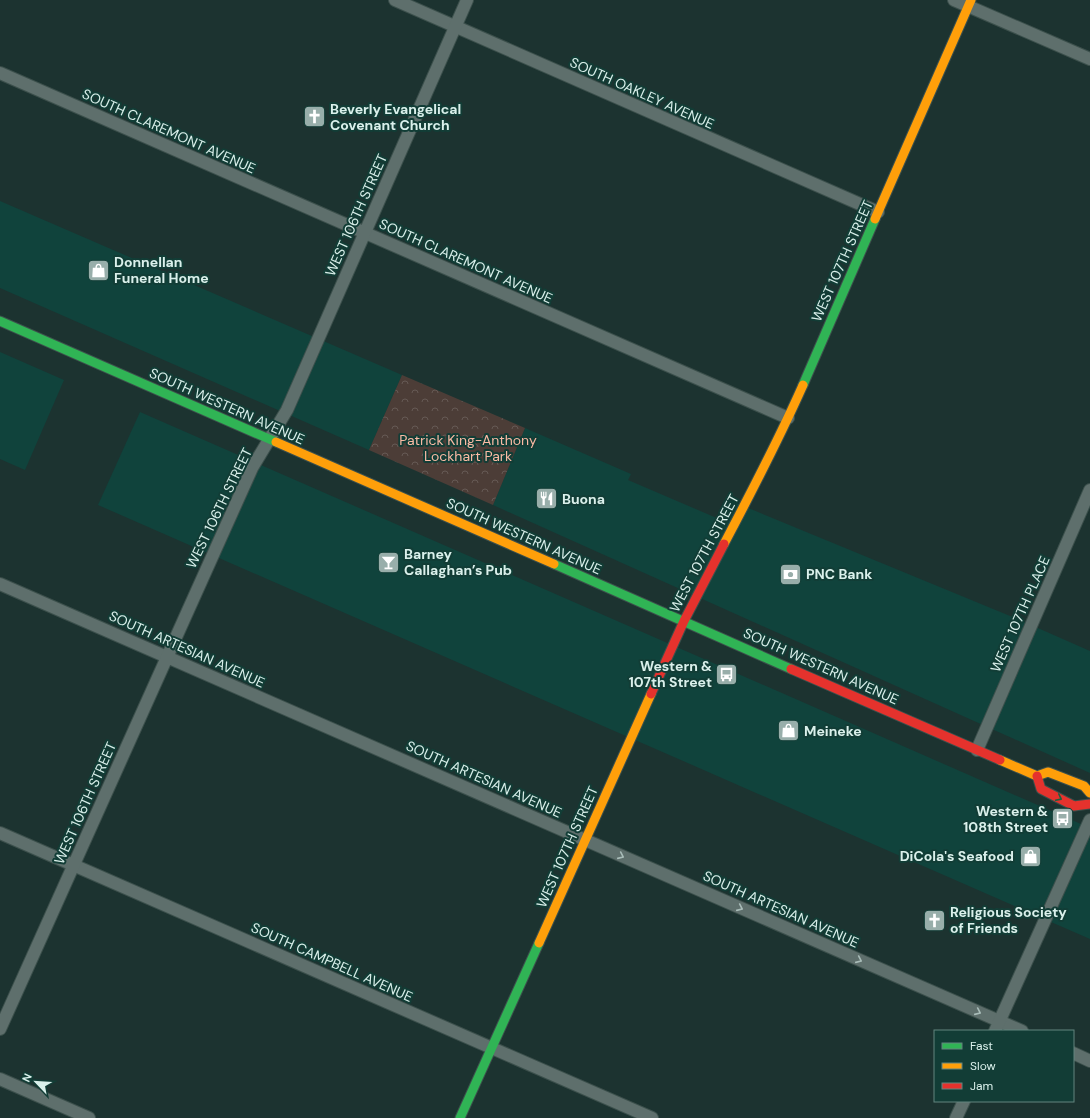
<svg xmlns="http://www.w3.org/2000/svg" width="1090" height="1118" font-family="'DM Sans',sans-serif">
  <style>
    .built { fill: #10433c }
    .park { fill: url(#park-crowns) }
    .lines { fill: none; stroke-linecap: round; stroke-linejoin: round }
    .street-casing { stroke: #3c504c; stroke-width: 14 }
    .fast-casing { stroke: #3c504c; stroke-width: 11 }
    .slow-casing { stroke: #3c504c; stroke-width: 11 }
    .jam-casing { stroke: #3c504c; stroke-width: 11 }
    .street { stroke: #5e6f6c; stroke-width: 12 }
    .fast { stroke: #30b455; stroke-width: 9 }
    .slow { stroke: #ff9f0a; stroke-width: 9 }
    .jam { stroke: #e5322d; stroke-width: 9 }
    .oneway { stroke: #1b613f }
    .oneway2 { stroke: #a8bcb8 }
    .labels { text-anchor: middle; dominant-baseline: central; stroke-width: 4; stroke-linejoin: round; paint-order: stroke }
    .street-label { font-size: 14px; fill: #daf0eb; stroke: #123d36 }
    .poi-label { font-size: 14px; font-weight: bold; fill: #daf0eb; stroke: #123d36; text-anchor: start }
    .park-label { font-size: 14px; fill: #fabaa4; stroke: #123d36 }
  </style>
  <defs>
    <pattern id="park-crowns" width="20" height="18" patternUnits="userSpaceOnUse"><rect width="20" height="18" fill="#4c3d37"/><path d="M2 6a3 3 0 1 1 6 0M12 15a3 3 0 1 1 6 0" fill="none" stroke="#655954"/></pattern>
  </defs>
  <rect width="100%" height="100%" fill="#1c3330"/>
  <!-- built -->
  <g class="built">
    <path d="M0 201 402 375 369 450 0 288Z"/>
    <path d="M0 352 64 380 25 470 0 459Z"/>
    <path d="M140 412 1090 828V939L98 505Z"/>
    <path d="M525 428 631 474 628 480 719 519 729 500 1022 621 1090 651V773L493 505Z"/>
  </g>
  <!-- park -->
  <path class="park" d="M402 375 525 428 493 505 369 450Z"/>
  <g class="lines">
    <defs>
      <g id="street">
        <path d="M395 0 878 212"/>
        <path d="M954 0 1090 59"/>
        <path d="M0 73 788 418"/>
        <path d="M0 584 1022 1031"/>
        <path d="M977 750 1090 490"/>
        <path d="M0 833 652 1118"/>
        <path d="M0 1029 252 468 287 410 467 0"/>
        <path d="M995 1031 1090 820"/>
        <path d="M1073 1053 1090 1061"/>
        <path d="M0 1079 89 1118"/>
        <path d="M956 1118 964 1101"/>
      </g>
      <g id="fast">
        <path d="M0 321 276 442"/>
        <path d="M803 385 875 219"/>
        <path d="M554 564 791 669"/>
        <path d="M460 1118 539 943"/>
      </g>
      <g id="slow">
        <path d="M875 219 971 0"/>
        <path d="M276 442 554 564"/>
        <path d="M724 544C752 491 779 439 803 385"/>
        <path d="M1000 760 1037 776 1048 772 1084 786 1090 793"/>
        <path d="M539 943 651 694"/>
      </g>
      <g id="jam">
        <path d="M791 669 1000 760"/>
        <path d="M651 694 684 621 724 544"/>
        <path d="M1037 776 1041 789 1074 806 1090 804"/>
      </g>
    </defs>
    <!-- street casing -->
    <use href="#street" class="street-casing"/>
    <!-- fast casing -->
    <use href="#fast" class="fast-casing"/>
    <!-- slow casing -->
    <use href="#slow" class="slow-casing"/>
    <!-- jam casing -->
    <use href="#jam" class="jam-casing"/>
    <!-- street -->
    <use href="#street" class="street"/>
    <!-- fast -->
    <use href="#fast" class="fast"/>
    <!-- slow -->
    <use href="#slow" class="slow"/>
    <!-- jam -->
    <use href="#jam" class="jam"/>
  </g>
  <!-- one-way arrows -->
  <defs><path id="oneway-chevron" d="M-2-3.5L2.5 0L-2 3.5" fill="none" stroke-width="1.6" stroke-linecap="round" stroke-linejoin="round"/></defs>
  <use class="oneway" href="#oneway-chevron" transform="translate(1059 798) rotate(27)"/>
  <g class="oneway2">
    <use href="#oneway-chevron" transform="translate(621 856) rotate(24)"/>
    <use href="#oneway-chevron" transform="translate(740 908) rotate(24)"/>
    <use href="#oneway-chevron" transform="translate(859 960) rotate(24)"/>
    <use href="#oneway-chevron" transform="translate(978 1012) rotate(24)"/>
  </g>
  <!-- icons -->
  <defs>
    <symbol id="church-square" viewBox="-11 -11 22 22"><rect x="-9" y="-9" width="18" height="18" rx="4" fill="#98aeaa" stroke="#123d36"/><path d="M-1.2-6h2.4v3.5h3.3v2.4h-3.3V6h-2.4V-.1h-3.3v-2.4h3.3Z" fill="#fff"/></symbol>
    <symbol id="shop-square" viewBox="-11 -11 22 22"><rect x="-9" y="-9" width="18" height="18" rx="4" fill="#98aeaa" stroke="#123d36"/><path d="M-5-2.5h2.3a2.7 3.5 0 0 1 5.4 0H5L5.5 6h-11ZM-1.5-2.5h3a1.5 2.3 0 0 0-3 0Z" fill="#fff"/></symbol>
    <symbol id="restaurant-square" viewBox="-11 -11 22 22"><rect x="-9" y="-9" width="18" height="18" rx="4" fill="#98aeaa" stroke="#123d36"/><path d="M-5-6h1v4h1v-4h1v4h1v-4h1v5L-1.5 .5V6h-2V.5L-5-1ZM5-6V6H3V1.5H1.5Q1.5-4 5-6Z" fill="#fff"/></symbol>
    <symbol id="bar-square" viewBox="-11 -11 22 22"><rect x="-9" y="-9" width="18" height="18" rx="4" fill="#98aeaa" stroke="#123d36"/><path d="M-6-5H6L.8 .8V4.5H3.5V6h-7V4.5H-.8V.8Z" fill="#fff"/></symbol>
    <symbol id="bank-square" viewBox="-11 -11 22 22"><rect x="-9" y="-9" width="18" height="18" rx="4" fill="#98aeaa" stroke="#123d36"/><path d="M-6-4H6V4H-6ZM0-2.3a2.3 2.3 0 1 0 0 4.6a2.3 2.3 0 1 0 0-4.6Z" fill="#fff"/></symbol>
    <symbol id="bus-square" viewBox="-11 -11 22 22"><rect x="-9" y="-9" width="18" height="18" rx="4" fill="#98aeaa" stroke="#123d36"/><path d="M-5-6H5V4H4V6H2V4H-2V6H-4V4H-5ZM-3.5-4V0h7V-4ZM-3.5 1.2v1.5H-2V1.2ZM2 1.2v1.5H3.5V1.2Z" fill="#fff"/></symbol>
  </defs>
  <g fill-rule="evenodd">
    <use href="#church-square" x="302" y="104" width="25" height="25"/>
    <use href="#shop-square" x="86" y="258" width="25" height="25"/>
    <use href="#restaurant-square" x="534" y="486" width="25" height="25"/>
    <use href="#bar-square" x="376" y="550" width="25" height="25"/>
    <use href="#bank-square" x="778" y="562" width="25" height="25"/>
    <use href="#bus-square" x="714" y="662" width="25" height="25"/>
    <use href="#shop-square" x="776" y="718" width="25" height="25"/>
    <use href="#bus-square" x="1050" y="806" width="25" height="25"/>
    <use href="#shop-square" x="1018" y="844" width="25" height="25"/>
    <use href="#church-square" x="922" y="908" width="25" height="25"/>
  </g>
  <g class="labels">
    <!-- street labels -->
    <g class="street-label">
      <text transform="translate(642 93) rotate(24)">SOUTH OAKLEY AVENUE</text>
      <text transform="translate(169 131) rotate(24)">SOUTH CLAREMONT AVENUE</text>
      <text transform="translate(356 215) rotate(-66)">WEST 106TH STREET</text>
      <text transform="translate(466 261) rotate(24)">SOUTH CLAREMONT AVENUE</text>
      <text transform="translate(842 261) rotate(-66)">WEST 107TH STREET</text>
      <text transform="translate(227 406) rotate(24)">SOUTH WESTERN AVENUE</text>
      <text transform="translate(219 508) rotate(-64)">WEST 106TH STREET</text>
      <text transform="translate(524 536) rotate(24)">SOUTH WESTERN AVENUE</text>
      <text transform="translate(704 553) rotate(-62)">WEST 107TH STREET</text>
      <text transform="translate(1020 614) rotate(-66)">WEST 107TH PLACE</text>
      <text transform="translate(187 649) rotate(24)">SOUTH ARTESIAN AVENUE</text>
      <text transform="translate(821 666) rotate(24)">SOUTH WESTERN AVENUE</text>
      <text transform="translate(484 779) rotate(24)">SOUTH ARTESIAN AVENUE</text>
      <text transform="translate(85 803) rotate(-66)">WEST 106TH STREET</text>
      <text transform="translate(567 847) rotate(-66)">WEST 107TH STREET</text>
      <text transform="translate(781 909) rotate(24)">SOUTH ARTESIAN AVENUE</text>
      <text transform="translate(332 962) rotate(24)">SOUTH CAMPBELL AVENUE</text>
    </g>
    <!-- poi labels -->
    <g class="poi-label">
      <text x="330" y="109">Beverly Evangelical<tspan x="330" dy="16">Covenant Church</tspan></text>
      <text x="114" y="262">Donnellan<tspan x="114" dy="16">Funeral Home</tspan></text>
      <text x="562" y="499">Buona</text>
      <text x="404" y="554">Barney<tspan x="404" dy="16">Callaghan’s Pub</tspan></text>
      <text x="806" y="574">PNC Bank</text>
      <text x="712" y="666" text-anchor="end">Western &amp;<tspan x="712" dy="16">107th Street</tspan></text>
      <text x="804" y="731">Meineke</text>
      <text x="1048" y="811" text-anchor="end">Western &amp;<tspan x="1048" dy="16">108th Street</tspan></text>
      <text x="1014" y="856" text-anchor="end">DiCola's Seafood</text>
      <text x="950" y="912">Religious Society<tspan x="950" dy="16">of Friends</tspan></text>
    </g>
    <!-- park labels -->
    <g class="park-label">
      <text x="468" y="440">Patrick King-Anthony<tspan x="468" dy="16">Lockhart Park</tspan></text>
    </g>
  </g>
  <!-- legend -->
  <rect x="934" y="1030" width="140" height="72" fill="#123d36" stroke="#62857e"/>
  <rect x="942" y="1043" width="20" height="6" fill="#30b455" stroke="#62857e"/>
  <text x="970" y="1050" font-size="12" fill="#daf0eb">Fast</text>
  <rect x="942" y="1063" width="20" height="6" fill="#ff9f0a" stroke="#62857e"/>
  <text x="970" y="1070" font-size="12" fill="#daf0eb">Slow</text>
  <rect x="942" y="1083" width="20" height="6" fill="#e5322d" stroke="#62857e"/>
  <text x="970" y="1090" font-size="12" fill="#daf0eb">Jam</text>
  <!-- north arrow -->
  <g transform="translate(36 1082) rotate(295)" stroke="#123d36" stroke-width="3" paint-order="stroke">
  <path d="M0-3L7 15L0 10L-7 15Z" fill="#daf0eb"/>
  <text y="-6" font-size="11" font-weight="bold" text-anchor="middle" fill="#daf0eb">N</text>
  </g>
</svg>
